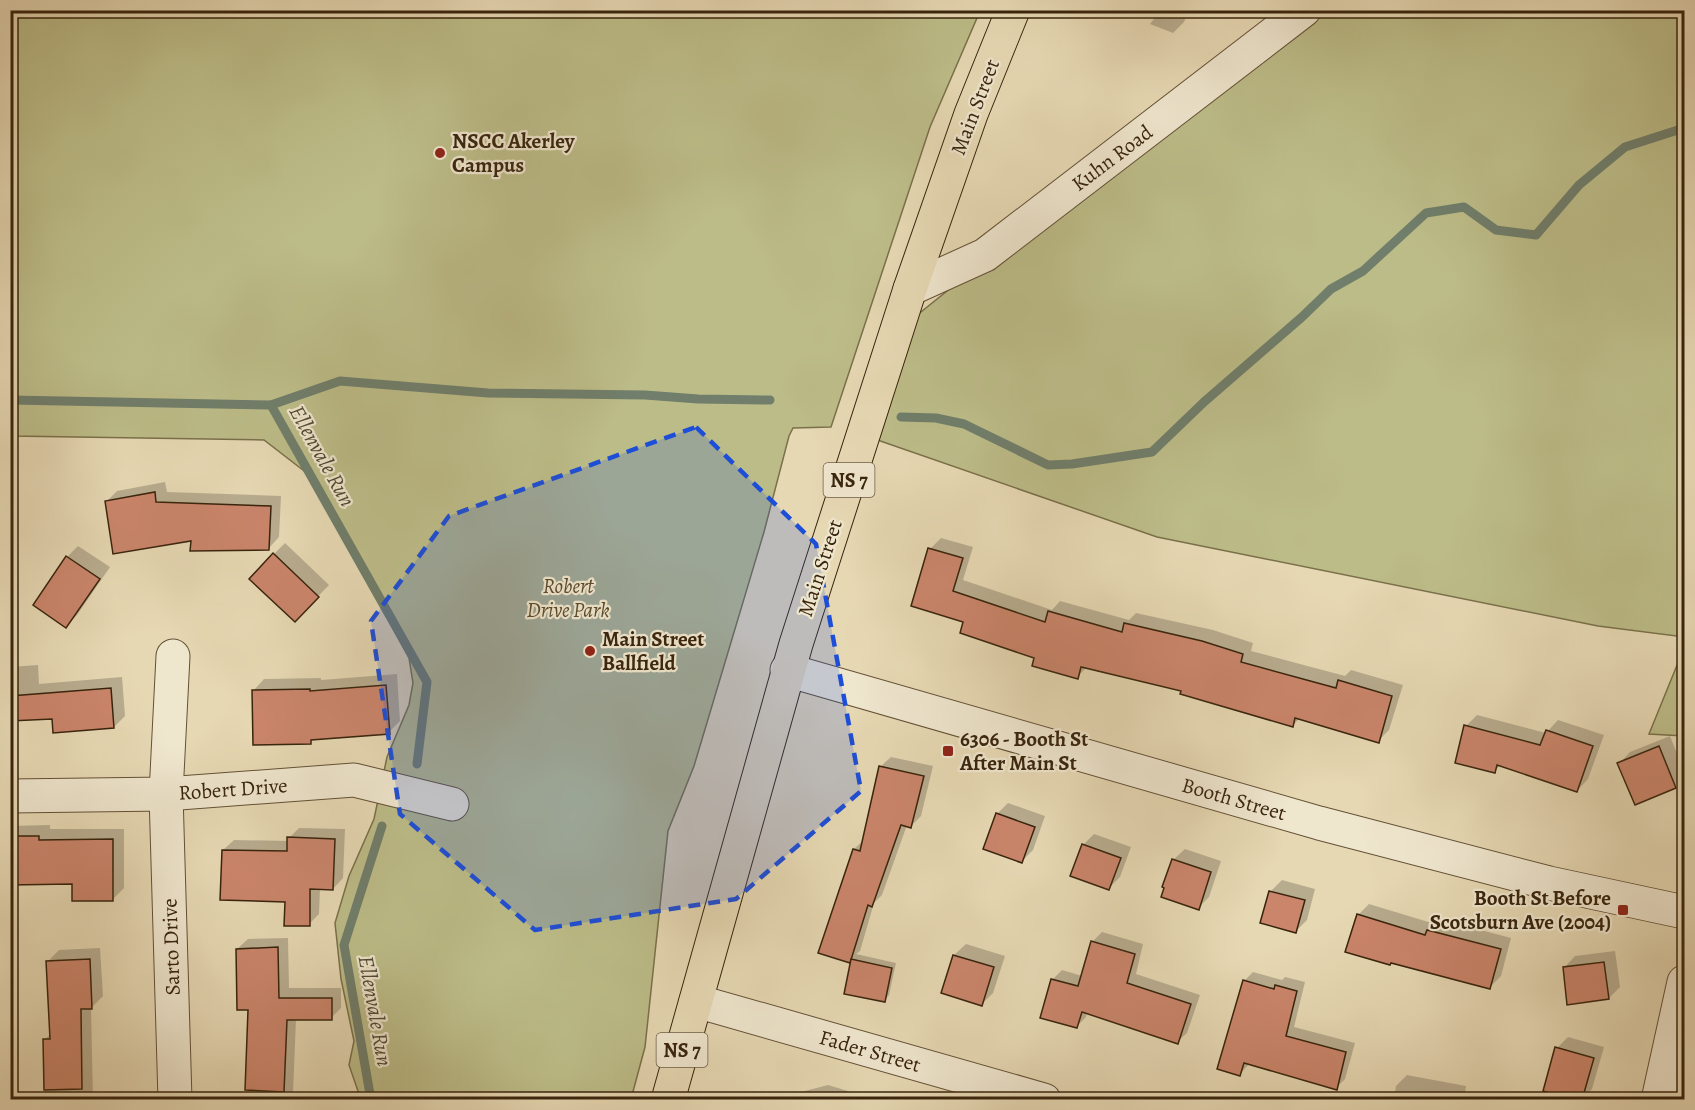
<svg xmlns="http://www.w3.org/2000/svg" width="1695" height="1110" font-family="Alegreya,serif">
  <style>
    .green { fill: #bcbc88; stroke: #7a704a; stroke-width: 1.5 }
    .shadow { fill: #0003 }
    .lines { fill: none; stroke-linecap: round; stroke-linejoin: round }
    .stream { stroke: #707e6b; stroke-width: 9 }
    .building { fill: #ca856b; stroke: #38240d; stroke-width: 1.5 }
    .street-casing { stroke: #645136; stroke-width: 35 }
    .primary-casing { stroke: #38240d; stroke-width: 35 }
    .street { stroke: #efe6ce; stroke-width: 33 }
    .primary { stroke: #e6d8b3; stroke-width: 33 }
    .marked { fill: #1d4ed8; fill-opacity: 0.2; stroke: #1d4ed8; stroke-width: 4.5; stroke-dasharray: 12 8; stroke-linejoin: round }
    .poi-dot { fill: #8f2418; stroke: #efe6ce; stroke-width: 2 }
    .labels { text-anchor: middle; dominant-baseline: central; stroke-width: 4.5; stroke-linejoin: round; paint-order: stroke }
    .shield { fill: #efe6ce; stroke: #6f5e47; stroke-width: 1.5 }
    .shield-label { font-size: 20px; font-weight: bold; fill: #38240d }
    .street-label { font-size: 21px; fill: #38240d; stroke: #efe6ce }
    .poi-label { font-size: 21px; font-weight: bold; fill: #38240d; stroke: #efe6ce; text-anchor: start }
    .park-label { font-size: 21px; font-style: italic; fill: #594a2c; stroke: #efe6ce }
    .water-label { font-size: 22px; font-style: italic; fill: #504a34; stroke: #efe6ce }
  </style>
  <rect width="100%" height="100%" fill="#e6d8b3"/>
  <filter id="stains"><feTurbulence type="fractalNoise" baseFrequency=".00333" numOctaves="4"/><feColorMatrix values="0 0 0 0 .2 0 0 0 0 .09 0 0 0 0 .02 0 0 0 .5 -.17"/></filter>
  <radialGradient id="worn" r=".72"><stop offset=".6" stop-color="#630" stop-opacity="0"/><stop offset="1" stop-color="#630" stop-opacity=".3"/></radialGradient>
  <!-- green -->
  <g class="green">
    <path d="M11 11H980L930 127 831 427 793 428 789 436 764 532 694 766 668 831 645 1047 631 1099H358L359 1094 349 1065 354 1041 341 979 335 923 349 876 374 819 387 757 409 705 413 683 409 658 377 598 340 521 308 474 264 440 11 436Z"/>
    <path d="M1288 11H1684V637L1598 626 1157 537 863 435 901 328 987 259Z"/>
    <path d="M1684 648V736L1649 734Z"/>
  </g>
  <!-- shadow -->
  <g class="shadow">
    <path d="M1161 10H1189L1184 22 1173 33 1150 24Z"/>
    <path d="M165 482 167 492 281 496 279 537 269 548 192 539 106 502 117 491Z"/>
    <path d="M941 538 973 547 963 580 1052 610 1060 601 1129 620 1136 613 1213 630 1253 643 1251 651 1345 676 1351 670 1403 685 1389 730 1378 741 1300 718 1293 725 1183 690 1087 667 1077 677 965 621 930 549Z"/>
    <path d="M285 543 329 585 295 620 274 554Z"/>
    <path d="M78 546 110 567 77 615 66 626 35 604 67 557Z"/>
    <path d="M38 665 39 684 122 677 125 716 114 727 54 717 10 719V667Z"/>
    <path d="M397 674 400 721 389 732 314 738 311 742 253 691 264 679 321 678V680Z"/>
    <path d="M1477 715 1546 733 1558 720 1604 735 1588 779 1577 791 1501 765 1494 771 1466 726Z"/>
    <path d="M1670 736 1684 771V777L1675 786 1619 764 1630 752Z"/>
    <path d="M891 757 933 766 921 816 911 826 907 825 882 895 874 903 860 951 856 954 896 963 889 995 884 1001 846 993 853 958 850 961 854 849 864 840 881 766Z"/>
    <path d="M1008 803 1045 816 1033 850 1022 861 997 814Z"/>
    <path d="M50 825V829H124V888L113 899 74 883 10 884V826Z"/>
    <path d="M299 828 345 829 343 878 333 889 320 888 319 914 309 924 286 900 223 850 234 840 289 841V838Z"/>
    <path d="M1094 834 1131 847 1120 877 1109 888 1083 845Z"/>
    <path d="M1185 849 1221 861 1209 897 1198 908 1173 860Z"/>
    <path d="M1282 880 1315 889 1307 920 1296 931 1262 922 1271 891Z"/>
    <path d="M1369 904 1435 924 1439 919 1511 938 1501 976 1490 987 1358 915Z"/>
    <path d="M1102 932 1143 944 1136 974 1200 995 1187 1033 1177 1042 1087 1012 1086 1017 1076 1027 1052 980 1062 970 1082 976 1092 942Z"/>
    <path d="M288 938 289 988H341V1008L331 1018 296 1019 293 1093 359 1091V1100H246L249 1008 237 949 248 939Z"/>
    <path d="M966 944 1005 956 993 993 982 1004 943 992 954 955Z"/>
    <path d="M100 948 103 996 91 1008 93 1100H45V1039L52 1033 48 961 59 950Z"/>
    <path d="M1615 951 1620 987 1609 998 1564 968 1575 956Z"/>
    <path d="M1253 972 1282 980 1285 977 1305 982 1294 1027 1355 1043 1345 1079 1336 1088 1250 1063 1240 1074 1244 981Z"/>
    <path d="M1568 1037 1604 1047 1592 1089 1582 1100 1557 1048Z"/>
    <path d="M1407 1075 1466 1086 1464 1100H1394L1396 1086Z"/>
    <path d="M828 1085 871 1098 872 1100H791L797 1093Z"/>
  </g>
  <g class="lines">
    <!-- stream -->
    <g class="stream">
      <path d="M10 400 271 405 427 682 417 764"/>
      <path d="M271 405 340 381 488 393 645 395 698 399 770 400"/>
      <path d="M901 417 936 418 964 424 1048 465 1072 464 1152 452 1204 402 1302 317 1331 289 1363 271 1426 213 1464 207 1496 230 1536 235 1579 185 1625 147 1684 128"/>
      <path d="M371 1100 344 945 382 826"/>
    </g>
  </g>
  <!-- building -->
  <g class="building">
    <path d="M155 492 156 502 271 506 269 550 190 551 191 541 113 554 105 501Z"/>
    <path d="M928 548 963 558 953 591 1045 622 1048 611 1122 632 1124 623 1202 641 1243 654 1241 662 1336 688 1338 680 1392 696 1379 743 1295 718 1293 727 1180 694 1181 691 1081 667 1078 679 1032 666 1034 658 960 633 963 622 911 606Z"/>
    <path d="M273 553 319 597 295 622 249 579Z"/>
    <path d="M66 556 100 579 66 628 33 605Z"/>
    <path d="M386 685 390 734 311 740V744L253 745 252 690 310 689V691Z"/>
    <path d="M111 688 114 728 53 733 52 719 10 721V696Z"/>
    <path d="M1464 725 1540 745 1546 730 1593 746 1577 792 1497 765 1495 773 1455 763Z"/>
    <path d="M1659 746 1676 788 1635 805 1617 763Z"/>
    <path d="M879 766 924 776 911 828 901 825 872 907 868 905 850 963 818 953 853 849 860 851Z"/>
    <path d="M996 813 1035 827 1022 863 983 849Z"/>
    <path d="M10 836H39V840L113 839V901H72V884L10 885Z"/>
    <path d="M287 837 335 839 333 890 310 889V926H284L285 902 220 900 222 850 287 851Z"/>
    <path d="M1082 844 1121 858 1109 890 1070 876Z"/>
    <path d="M1172 859 1211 872 1199 910 1161 897 1164 888 1162 887Z"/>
    <path d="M1269 891 1305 900 1296 933 1260 923Z"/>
    <path d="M1357 914 1425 935 1427 930 1501 949 1490 989 1391 963 1390 965 1345 952Z"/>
    <path d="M1091 941 1135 954 1127 983 1191 1004 1178 1044 1082 1012 1077 1028 1040 1018 1051 979 1078 986Z"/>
    <path d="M278 947 279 998H332V1020H287L284 1092 245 1090 248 1010H237L236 949Z"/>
    <path d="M953 955 994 967 982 1006 941 993Z"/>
    <path d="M90 959 92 1009H81L82 1089 44 1090 43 1039H50L46 961Z"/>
    <path d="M851 959 892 968 885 1002 844 994Z"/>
    <path d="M1604 962 1609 999 1567 1005 1563 967Z"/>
    <path d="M1243 980 1274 989 1275 985 1297 991 1286 1036 1346 1052 1337 1090 1244 1063 1240 1076 1217 1069Z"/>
    <path d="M1555 1047 1594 1058 1582 1100H1573L1543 1091Z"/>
  </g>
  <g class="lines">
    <defs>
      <g id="street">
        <path d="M910 289 985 255 1304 10"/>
        <path d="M173 656 166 794 175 1100"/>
        <path d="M787 670 1319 823 1549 883 1684 912"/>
        <path d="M10 796 166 794 354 780 452 804"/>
        <path d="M696 1001 1044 1100"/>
        <path d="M1658 1100 1684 982"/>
      </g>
      <path id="primary" d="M668 1100 796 644 910 289 971 114 1013 10"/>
    </defs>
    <!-- street casing -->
    <use href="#street" class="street-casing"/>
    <!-- primary casing -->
    <use href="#primary" class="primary-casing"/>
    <!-- street -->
    <use href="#street" class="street"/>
    <!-- primary -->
    <use href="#primary" class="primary"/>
  </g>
  <!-- marked area -->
  <path class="marked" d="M696 427 816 544 861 791 736 899 535 930 400 814 371 621 449 516Z"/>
  <!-- markers -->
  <g class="poi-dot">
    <circle cx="440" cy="153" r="6"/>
    <circle cx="590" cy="651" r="6"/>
    <rect x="942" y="745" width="12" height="12" rx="3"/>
    <rect x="1617" y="904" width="12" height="12" rx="3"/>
  </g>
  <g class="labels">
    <!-- shield labels -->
    <g class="shield">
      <rect x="823.5" y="463" width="51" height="34" rx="4.5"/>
      <rect x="656.5" y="1033" width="51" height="34" rx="4.5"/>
    </g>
    <g class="shield-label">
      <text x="849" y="480">NS 7</text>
      <text x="682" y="1050">NS 7</text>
    </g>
    <!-- street labels -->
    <g class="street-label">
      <text transform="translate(975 107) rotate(-69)">Main Street</text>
      <text transform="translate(1112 158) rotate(-37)">Kuhn Road</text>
      <text transform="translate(820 568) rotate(-72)">Main Street</text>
      <text transform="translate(233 789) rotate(-4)">Robert Drive</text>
      <text transform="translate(1234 799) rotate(16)">Booth Street</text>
      <text transform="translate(171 947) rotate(-92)">Sarto Drive</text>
      <text transform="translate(870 1051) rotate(16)">Fader Street</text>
    </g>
    <!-- poi labels -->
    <g class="poi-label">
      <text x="452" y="141">NSCC Akerley<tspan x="452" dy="24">Campus</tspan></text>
      <text x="602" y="639">Main Street<tspan x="602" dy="24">Ballfield</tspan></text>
      <text x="960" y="739">6306 - Booth St<tspan x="960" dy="24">After Main St</tspan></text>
      <text x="1611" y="898" text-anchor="end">Booth St Before<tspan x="1611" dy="24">Scotsburn Ave (2004)</tspan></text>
    </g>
    <!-- park labels -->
    <g class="park-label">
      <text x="568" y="586">Robert<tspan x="568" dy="24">Drive Park</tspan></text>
    </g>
    <!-- water labels -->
    <g class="water-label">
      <text transform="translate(322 456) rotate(61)">Ellenvale Run</text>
      <text transform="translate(375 1011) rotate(80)">Ellenvale Run</text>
    </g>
  </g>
  <!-- margin -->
  <rect width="1695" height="1110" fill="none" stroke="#e6d8b3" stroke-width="36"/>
  <rect x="12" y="12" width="1671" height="1086" fill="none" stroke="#38240d" stroke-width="3"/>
  <rect x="18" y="18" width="1659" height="1074" fill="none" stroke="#38240d" stroke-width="1.5"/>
  <rect width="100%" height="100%" filter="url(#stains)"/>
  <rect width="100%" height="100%" fill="url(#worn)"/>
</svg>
